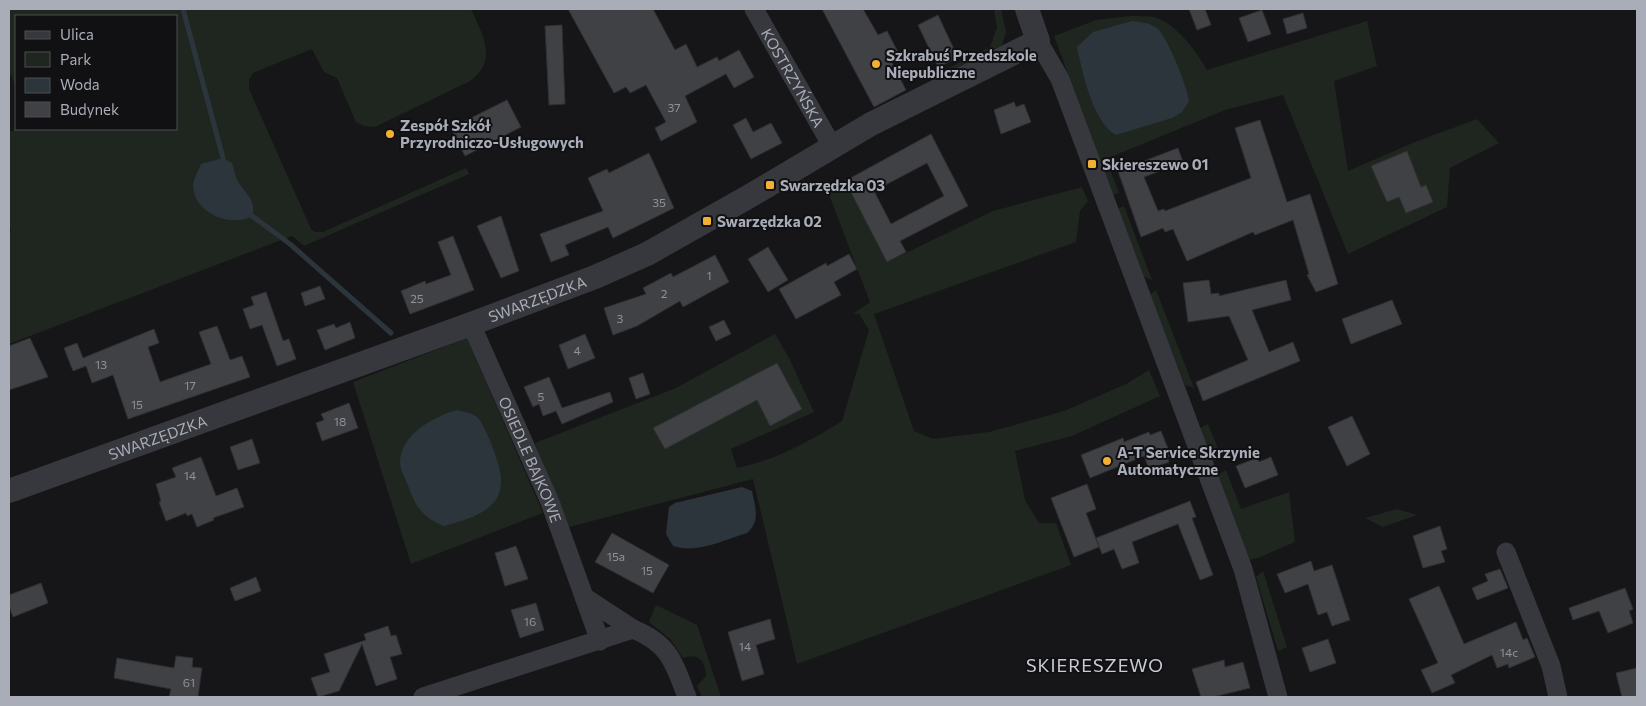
<svg xmlns="http://www.w3.org/2000/svg" width="1646" height="706" font-family="Commissioner,sans-serif">
  <style>
    .green { fill: #1e261f }
    .water { fill: #2c353c }
    .lines { fill: none; stroke-linecap: round; stroke-linejoin: round }
    .stream { stroke: #2c353c; stroke-width: 5 }
    .building { fill: #404145; stroke: #303034; fill-rule: evenodd }
    .minor { stroke: #37383d; stroke-width: 19 }
    .tertiary { stroke: #37383d; stroke-width: 24 }
    .poi-dot { fill: #f2b134; stroke: #111113; stroke-width: 2 }
    .labels { text-anchor: middle; dominant-baseline: central; stroke-width: 4; stroke-linejoin: round; paint-order: stroke }
    .number-label { font-size: 12px; fill: #8e929b }
    .poi-label { font-size: 15px; font-weight: bold; fill: #a8adb8; stroke: #111113; text-anchor: start }
    .street-label { font-size: 15px; fill: #a8adb8; stroke: #111113 }
    .quarter-label { font-size: 18px; letter-spacing: 1px; fill: #c9ccd4; stroke: #111113 }
  </style>
  <rect width="100%" height="100%" fill="#161618"/>
  <!-- green -->
  <g class="green">
    <path d="M9 9H471C482 34 499 60 470 81L375 127 364 126 356 122 337 78 324 72 312 49 253 73 249 80V89L311 229 315 232H323L466 168 469 174 304 246 292 236 9 344V233L11 231 9 224V132L18 129H176V16H16V86L9 71Z"/>
    <path d="M994 9H1001L1006 32 1002 45 938 77 933 76 990 47 997 28Z"/>
    <path d="M1130 16C1138 16 1147 16 1154 17 1176 23 1197 52 1207 70L1367 21 1377 66 1334 81 1348 171 1415 142 1477 119 1499 143 1450 168 1447 207 1348 254 1283 95 1225 110 1106 159 1119 193 1113 195 1054 36 1096 20Z"/>
    <path d="M845 181 887 262 993 211 1082 187 1088 201 1080 211 1076 242 874 314 914 431 933 439 989 432 1064 411 1126 384 1149 370 1160 396 1072 436 1015 451 1025 500 1039 523H1056L1071 565 797 664 753 479 569 527 535 443 676 388 775 334 789 358 814 412 731 449 737 468C773 461 811 441 842 421L869 330 859 314H853L870 302 828 192Z"/>
    <path d="M1124 206 1152 280 1144 277 1118 209Z"/>
    <path d="M1156 290 1194 388 1185 385 1150 295Z"/>
    <path d="M467 338 543 513 411 564 353 382Z"/>
    <path d="M1208 424 1222 459 1213 461 1200 428Z"/>
    <path d="M1226 470 1241 509 1289 492 1295 542 1258 558 1248 560 1217 475Z"/>
    <path d="M1397 509 1417 515 1383 527 1365 518Z"/>
    <path d="M1263 571 1287 647 1278 651 1256 577Z"/>
    <path d="M656 605 697 625 721 697H702L697 686 706 676C706 661 698 653 683 658L670 639 649 622Z"/>
  </g>
  <!-- water -->
  <g class="water">
    <path d="M1132 21C1141 22 1151 23 1158 29 1168 39 1187 86 1189 101L1182 112 1172 118 1116 135C1093 123 1082 71 1077 47L1093 32Z"/>
    <path d="M223 158 232 163C234 169 235 175 237 180 245 194 257 199 252 216 232 228 195 214 193 187 193 180 198 171 201 164Z"/>
    <path d="M457 410C464 412 473 413 478 418 485 425 499 462 500 471 502 480 501 494 495 501 483 516 462 521 444 526 424 518 416 508 409 488 406 480 400 470 400 462 401 434 433 417 457 410Z"/>
    <path d="M742 487 752 491C755 507 761 521 747 533 724 540 697 554 673 546L666 534 669 507 675 503Z"/>
  </g>
  <g class="lines">
    <!-- stream -->
    <g class="stream">
      <path d="M183 9 223 158"/>
      <path d="M252 216 290 244 391 333"/>
    </g>
  </g>
  <!-- building -->
  <g class="building">
    <path d="M568 9H653L675 50 686 44 697 67 717 57 719 61 739 50 754 77 734 88 726 74 685 96 697 122 661 141 655 128 666 122 646 85 630 93 626 87 614 93Z"/>
    <path d="M822 9H863L878 35 887 31 899 54 890 59 906 90 874 107Z"/>
    <path d="M1189 9H1205L1211 25 1197 30Z"/>
    <path d="M1262 10 1271 34 1248 42 1239 18Z"/>
    <path d="M1303 13 1307 28 1287 34 1283 19Z"/>
    <path d="M938 15 958 58 938 67 918 25Z"/>
    <path d="M562 25 565 104 549 105 545 26Z"/>
    <path d="M507 100 521 127 465 156 451 128Z"/>
    <path d="M1014 102 1016 107 1024 104 1031 122 1001 134 994 110Z"/>
    <path d="M746 118 753 132 771 123 782 143 751 159 733 125Z"/>
    <path d="M1260 120 1287 202 1310 194 1338 284 1316 292 1307 275 1309 274 1293 220 1255 235 1253 232 1187 261 1173 229 1165 232 1163 228 1141 237 1118 171 1178 148 1183 162 1144 177 1158 211 1164 209 1165 211 1251 178 1235 128Z"/>
    <path d="M931 134 968 206 900 241 906 252 887 262 845 181ZM927 163 944 196 891 224 874 191Z"/>
    <path d="M1407 151 1421 187 1426 185 1433 202 1406 213 1399 197 1387 202 1371 166Z"/>
    <path d="M649 153 674 208 613 238 608 227 565 245 569 255 551 262 540 234 603 211 588 178 607 169 609 173Z"/>
    <path d="M501 216 519 271 501 278 477 226Z"/>
    <path d="M453 236 474 290 410 314 401 291 425 281 426 284 451 275 438 242Z"/>
    <path d="M768 247 788 280 768 292 748 259Z"/>
    <path d="M849 254 857 269 834 282 841 295 796 319 779 289 826 263 827 266Z"/>
    <path d="M715 255 729 282 683 307 680 301 637 326 613 335 604 308 646 294 643 288 671 273 673 277Z"/>
    <path d="M1209 280 1211 294 1219 293V296L1286 280 1291 300 1252 310 1269 352 1293 342 1300 361 1203 401 1196 382 1248 360 1229 316 1188 322 1183 283Z"/>
    <path d="M320 286 325 299 305 306 301 293Z"/>
    <path d="M266 292 283 341 289 339 296 359 277 366 262 325 250 329 243 309 254 305 251 297Z"/>
    <path d="M1392 300 1402 324 1351 344 1342 319Z"/>
    <path d="M724 320 731 334 716 341 709 327Z"/>
    <path d="M350 322 355 338 325 350 317 330 334 324 336 328Z"/>
    <path d="M217 326 230 360 242 356 250 377 128 419 113 375 92 383 86 366 73 371 64 348 77 343 83 358 154 329 159 343 148 347 160 382 211 364 199 332Z"/>
    <path d="M585 334 595 358 568 369 559 345Z"/>
    <path d="M30 338 48 377 9 390V346Z"/>
    <path d="M777 363 802 409 770 426 757 400 665 449 653 428Z"/>
    <path d="M643 373 650 394 636 399 629 378Z"/>
    <path d="M549 377 562 408 610 392 613 402 562 424 556 411 543 416 539 404 533 407 524 387Z"/>
    <path d="M349 403 358 428 322 441 316 423 324 420 321 414Z"/>
    <path d="M1352 416 1370 454 1347 466 1328 427Z"/>
    <path d="M1161 431 1171 456 1167 457 1169 462 1149 469 1144 456 1090 478 1081 455 1123 438 1124 442 1149 432 1150 435Z"/>
    <path d="M252 439 260 463 238 470 230 447Z"/>
    <path d="M201 457 216 496 237 488 244 507 213 518 214 520 197 527 192 514 187 516 186 513 166 521 159 502 161 501 156 484 176 477 172 468Z"/>
    <path d="M1271 457 1278 475 1245 488 1236 466 1257 458 1259 462Z"/>
    <path d="M1087 484 1096 509 1086 513 1099 547 1074 557 1051 498Z"/>
    <path d="M1190 501 1196 517 1192 518 1213 575 1200 580 1178 524 1132 542 1139 563 1122 569 1114 549 1102 554 1096 538Z"/>
    <path d="M1440 526 1447 549 1441 551 1445 562 1423 568 1413 536Z"/>
    <path d="M612 533 669 565 653 593 595 562Z"/>
    <path d="M516 546 528 579 505 586 495 553Z"/>
    <path d="M1311 561 1314 571 1332 565 1350 620 1332 626 1327 612 1318 615 1308 584 1285 593 1277 574Z"/>
    <path d="M1500 569 1508 588 1477 600 1472 588 1488 581 1485 574Z"/>
    <path d="M256 577 261 591 235 601 230 588Z"/>
    <path d="M41 583 48 603 13 617 9 606V595Z"/>
    <path d="M1439 586 1464 644 1516 622 1523 640 1527 638 1535 657 1509 668 1508 664 1497 668 1492 655 1451 675 1455 683 1432 693 1421 670 1438 663 1409 599Z"/>
    <path d="M1625 588 1633 609 1629 611 1633 623 1608 633 1599 611 1573 620 1569 608Z"/>
    <path d="M536 603 544 630 520 638 511 610Z"/>
    <path d="M770 619 775 639 756 645 764 674 742 681 728 632Z"/>
    <path d="M388 626 391 636 396 635 402 654 390 657 397 679 376 686 362 644 339 691 318 697 311 678 330 672 324 654 366 640 364 634Z"/>
    <path d="M1328 639 1336 663 1310 672 1302 648Z"/>
    <path d="M176 656 193 658 192 667 202 668 198 697H169L171 689 114 678 117 658 174 668Z"/>
    <path d="M1224 660 1225 667 1243 662 1250 688 1213 697H1201L1192 669Z"/>
    <path d="M1637 668V697H1622L1616 673Z"/>
  </g>
  <g class="lines">
    <!-- minor -->
    <g class="minor">
      <path id="s1" d="M754 9 832 146"/>
      <path d="M1038 41 1060 79 1243 569 1278 697"/>
      <path id="s2" d="M471 324 550 502 600 641"/>
      <path d="M1506 552 1551 666 1558 697"/>
      <path d="M584 597 633 629"/>
      <path d="M423 697 633 629C670 644 674 663 687 697"/>
    </g>
    <!-- tertiary -->
    <path class="tertiary" id="s3" d="M9 491 471 324 595 277 647 254 748 197 871 124 1038 41 1027 9"/>
  </g>
  <!-- markers -->
  <g class="poi-dot">
    <circle cx="876" cy="64" r="5"/>
    <circle cx="390" cy="134" r="5"/>
    <rect x="1087" y="159" width="10" height="10" rx="2.5"/>
    <rect x="765" y="180" width="10" height="10" rx="2.5"/>
    <rect x="702" y="216" width="10" height="10" rx="2.5"/>
    <circle cx="1107" cy="461" r="5"/>
  </g>
  <g class="labels">
    <!-- number labels -->
    <g class="number-label">
      <text x="674" y="107">37</text>
      <text x="659" y="202">35</text>
      <text x="709" y="275">1</text>
      <text x="664" y="293">2</text>
      <text x="417" y="298">25</text>
      <text x="620" y="318">3</text>
      <text x="577" y="350">4</text>
      <text x="101" y="364">13</text>
      <text x="190" y="385">17</text>
      <text x="541" y="396">5</text>
      <text x="137" y="404">15</text>
      <text x="340" y="421">18</text>
      <text x="190" y="475">14</text>
      <text x="616" y="556">15a</text>
      <text x="647" y="570">15</text>
      <text x="530" y="621">16</text>
      <text x="745" y="646">14</text>
      <text x="1509" y="652">14c</text>
      <text x="189" y="682">61</text>
    </g>
    <!-- poi labels -->
    <g class="poi-label">
      <text x="886" y="55">Szkrabuś Przedszkole<tspan x="886" dy="17">Niepubliczne</tspan></text>
      <text x="400" y="125">Zespół Szkół<tspan x="400" dy="17">Przyrodniczo-Usługowych</tspan></text>
      <text x="1102" y="164">Skiereszewo 01</text>
      <text x="780" y="185">Swarzędzka 03</text>
      <text x="717" y="221">Swarzędzka 02</text>
      <text x="1117" y="452">A-T Service Skrzynie<tspan x="1117" dy="17">Automatyczne</tspan></text>
    </g>
    <!-- street labels -->
    <g class="street-label">
      <text stroke="none"><textPath href="#s1" startOffset="79">KOSTRZYŃSKA</textPath></text>
      <text stroke="none"><textPath href="#s3" startOffset="562">SWARZĘDZKA</textPath></text>
      <text stroke="none"><textPath href="#s3" startOffset="158">SWARZĘDZKA</textPath></text>
      <text stroke="none"><textPath href="#s2" startOffset="148">OSIEDLE BAJKOWE</textPath></text>
    </g>
    <!-- quarter labels -->
    <g class="quarter-label">
      <text x="1095" y="665">SKIERESZEWO</text>
    </g>
  </g>
  <!-- border -->
  <rect width="1646" height="706" fill="none" stroke="#a8adb8" stroke-width="20"/>
  <!-- legend -->
  <rect x="15" y="15" width="162" height="115" fill="#111113" stroke="#4d4f55"/>
  <rect x="25" y="31" width="25" height="8" fill="#37383d" stroke="#4d4f55"/>
  <text x="60" y="40" font-size="15" fill="#a8adb8">Ulica</text>
  <rect x="25" y="52" width="25" height="15" fill="#1e261f" stroke="#4d4f55"/>
  <text x="60" y="65" font-size="15" fill="#a8adb8">Park</text>
  <rect x="25" y="78" width="25" height="15" fill="#2c353c" stroke="#4d4f55"/>
  <text x="60" y="90" font-size="15" fill="#a8adb8">Woda</text>
  <rect x="25" y="102" width="25" height="15" fill="#404145" stroke="#4d4f55"/>
  <text x="60" y="115" font-size="15" fill="#a8adb8">Budynek</text>
</svg>
